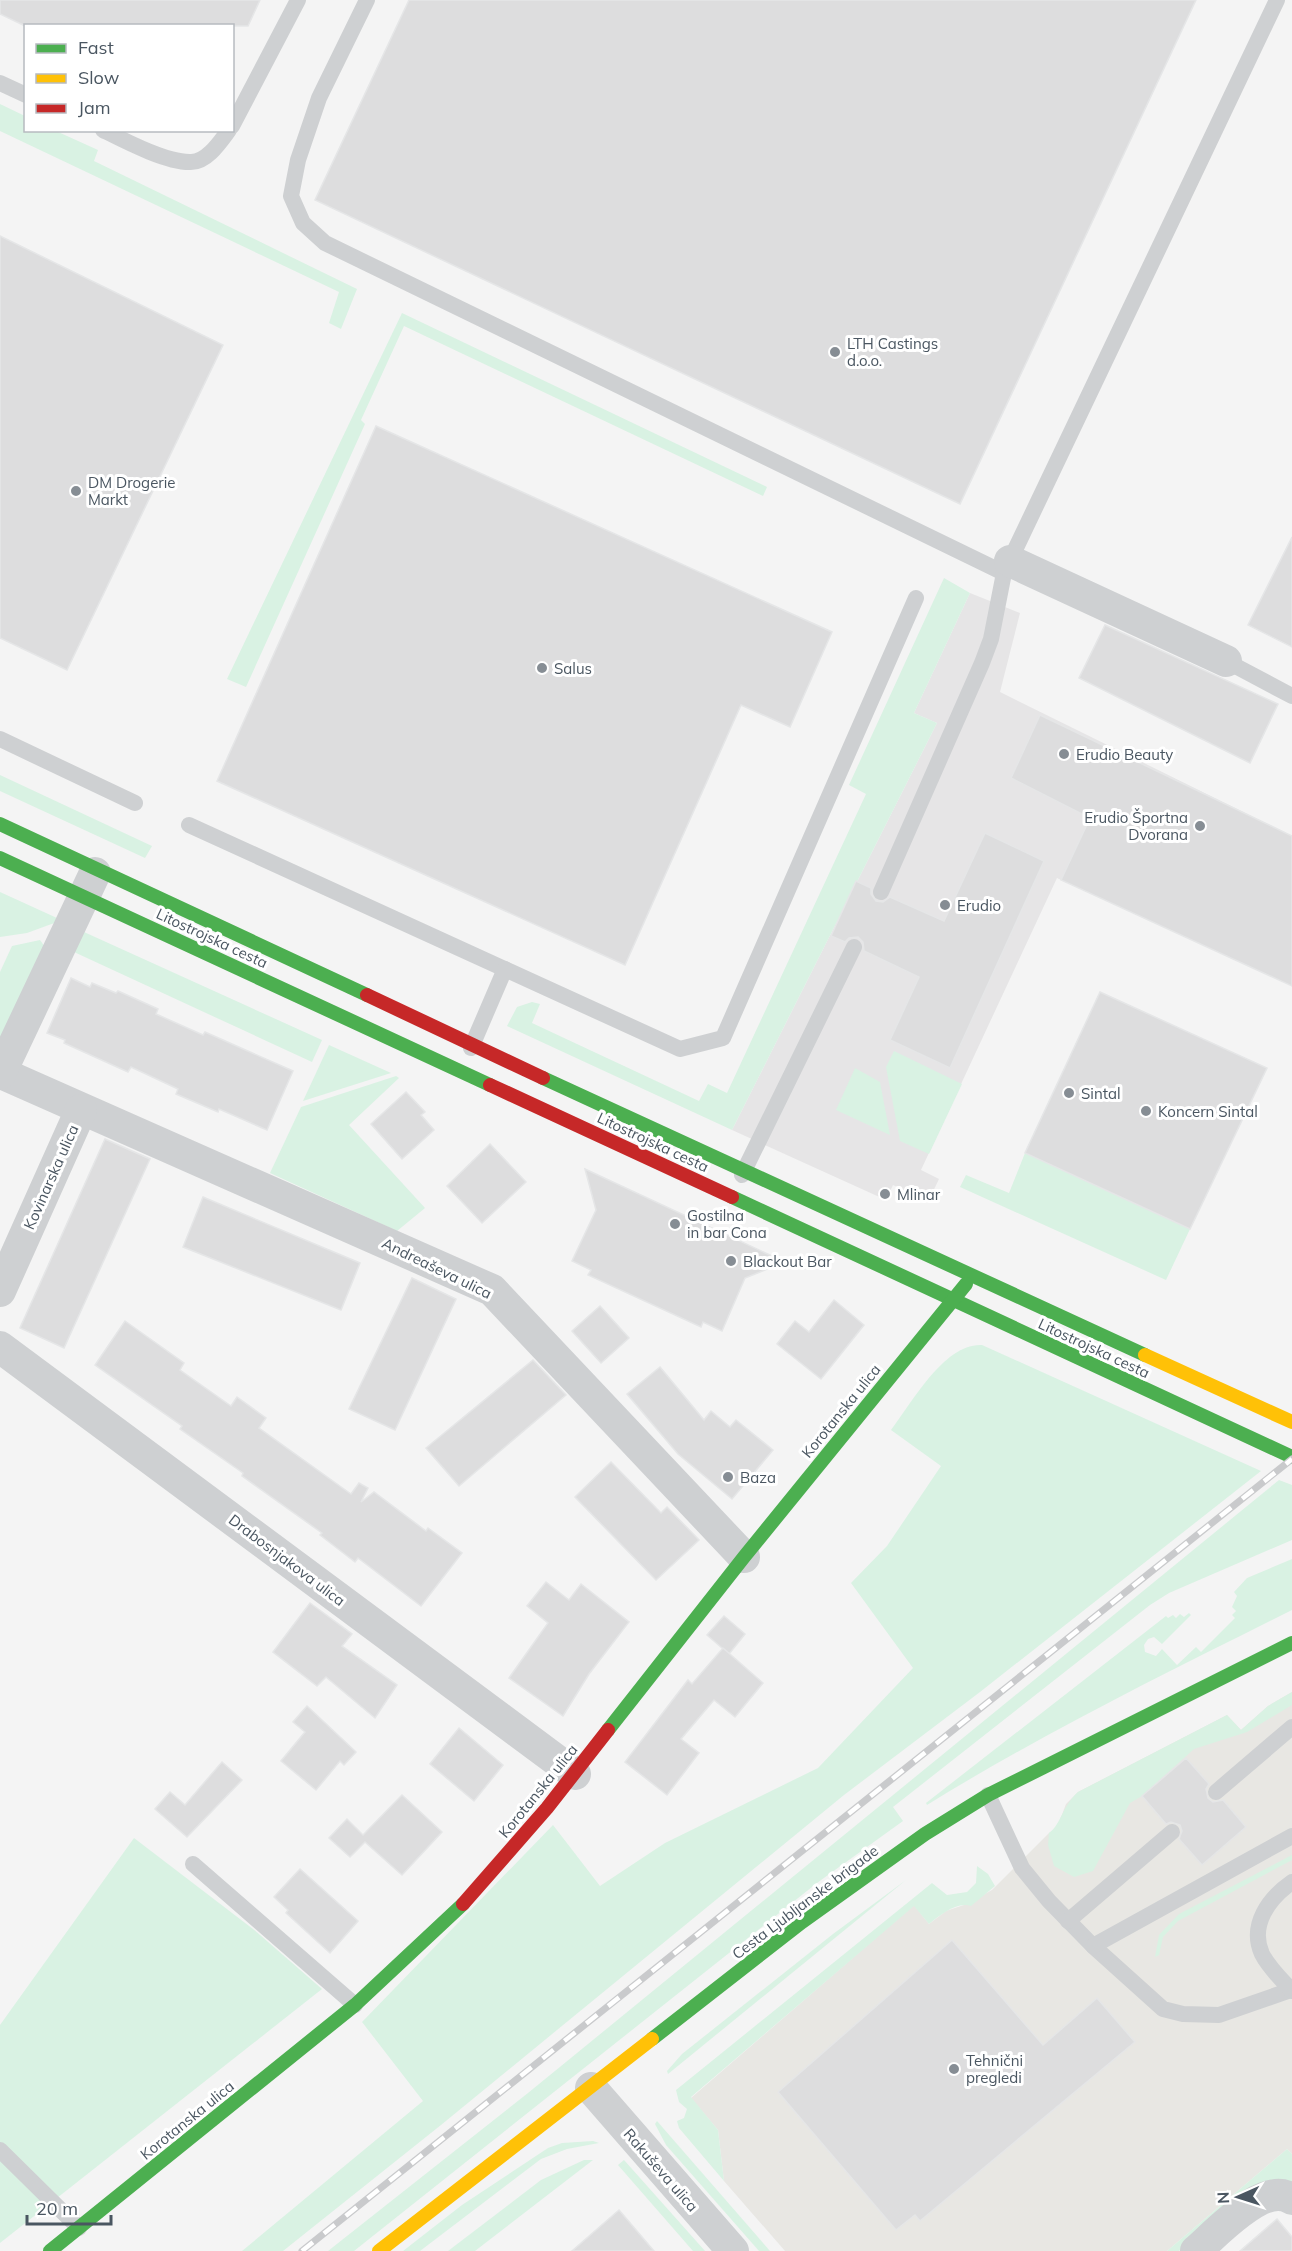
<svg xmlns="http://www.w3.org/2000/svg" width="1292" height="2251" font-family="Mulish,sans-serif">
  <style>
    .commercial { fill: #e8e7e3 }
    .education { fill: #e6e5e6 }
    .green { fill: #d9f2e3 }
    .building { fill: #ddddde; stroke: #e5e6e7; stroke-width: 1.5 }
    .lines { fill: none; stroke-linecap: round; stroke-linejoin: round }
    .lane { stroke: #ced0d2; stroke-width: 16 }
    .street { stroke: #ced0d2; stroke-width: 32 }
    .fast { stroke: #4caf50; stroke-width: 14 }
    .slow { stroke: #ffc107; stroke-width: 14 }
    .jam { stroke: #c62828; stroke-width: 14 }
    .rail-casing { stroke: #c9cacc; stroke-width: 7 }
    .rail { stroke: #fff; stroke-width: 4.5; stroke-dasharray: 14; stroke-linecap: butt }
    .poi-dot { fill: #868d94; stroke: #fff; stroke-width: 2 }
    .labels { text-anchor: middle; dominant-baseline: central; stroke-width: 6; stroke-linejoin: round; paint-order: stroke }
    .poi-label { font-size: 15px; fill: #4a5661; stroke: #fff; text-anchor: start }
    .street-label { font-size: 15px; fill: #4a5661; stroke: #fff }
  </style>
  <rect width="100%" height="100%" fill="#f4f4f4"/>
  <!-- commercial -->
  <path class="commercial" d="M1292 1692V2154L1287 2149 1167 2251H785L724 2181 718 2130 691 2098 914 1905 929 1924 946 1911 967 1904 992 1890 1049 1833 1057 1828 1066 1804 1078 1792 1227 1715 1241 1730 1268 1706Z"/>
  <!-- education -->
  <path class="education" d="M970 593 1020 613 1000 692 1292 836V913L1209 898 1078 843 1061 880 1057 878 921 1170 939 1179 928 1202 893 1185 886 1200 732 1130 937 723 914 713Z"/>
  <!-- green -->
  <g class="green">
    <path d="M0 104 25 116 26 130 56 131 98 150 94 161 357 289 341 329 329 323 339 292 0 131Z"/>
    <path d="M402 313 767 487 763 496 404 326 361 420 365 424 246 687 227 679Z"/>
    <path d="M944 578 970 593 914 713 937 723 732 1130 507 1026 517 1007 532 1002 540 1004 532 1023 699 1101 708 1084 727 1093 866 794 849 785Z"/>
    <path d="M0 775 152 846 145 858 0 791Z"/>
    <path d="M0 892 57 918V922L27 933 0 937Z"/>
    <path d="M84 932 322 1040 312 1062 74 952Z"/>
    <path d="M40 940 45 947 0 1044V972L12 946Z"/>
    <path d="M329 1045 391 1073 303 1101Z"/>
    <path d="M894 1051 962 1084 929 1154 900 1141 886 1067Z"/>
    <path d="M855 1068 880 1082 890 1135 836 1110Z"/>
    <path d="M396 1076 399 1078 349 1125 425 1208 397 1231 270 1173 301 1107Z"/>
    <path d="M1025 1153 1190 1229 1166 1280 960 1187 966 1175 1009 1193Z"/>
    <path d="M982 1345 1261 1471 980 1692 844 1795 441 2125 283 2251H242L423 2101 362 2022 553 1825 600 1886 665 1843 818 1768 913 1668 851 1583 887 1546 941 1466 891 1430C912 1403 944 1343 982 1345Z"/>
    <path d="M1279 1480 1292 1485V1540L1169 1593 1150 1605 893 1807 903 1821 817 1883 354 2251H328L528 2093Z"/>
    <path d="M1292 1559V1610C1168 1672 1045 1732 927 1805L926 1803 1166 1616 1168 1618 1173 1615 1176 1618 1180 1614 1184 1617 1189 1613 1191 1615 1162 1644 1154 1637 1148 1639 1144 1645 1145 1652 1156 1656 1162 1649 1177 1665 1196 1647 1201 1652 1235 1618 1232 1615 1236 1611 1232 1607 1237 1596 1234 1592 1247 1578Z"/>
    <path d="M1292 1692V1705L1247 1732 1194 1749 1142 1796 1130 1803 1093 1871 1074 1877 1054 1866 1048 1845 1049 1833C1060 1826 1063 1805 1078 1792L1227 1715 1241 1730 1268 1706Z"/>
    <path d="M134 1838 253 1929 322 1989 0 2243V2025Z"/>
    <path d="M1292 1855V1860L1178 1921 1163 1937 1159 1955 1155 1957 1159 1935 1179 1914Z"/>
    <path d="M977 1866 988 1874 995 1886 971 1906C957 1901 940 1915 929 1924L914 1906 691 2097 718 2130 724 2181 679 2128 677 2121 684 2118 687 2109 679 2102 676 2090 932 1883 947 1895 967 1892 976 1883Z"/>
    <path d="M906 1880 668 2074 667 2071 682 2054 833 1934Z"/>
    <path d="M657 2121 770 2251H759L666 2145 655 2124Z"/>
    <path d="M593 2141 599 2143 567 2149 541 2159 420 2251H403L462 2205 548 2148 562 2143Z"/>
    <path d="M1287 2149 1292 2154V2185L1241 2197 1179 2251H1167Z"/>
    <path d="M584 2160H593L475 2251H448L541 2180Z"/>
    <path d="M624 2160 705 2251H693L618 2165Z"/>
  </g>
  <!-- building -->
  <g class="building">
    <path d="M0 0H260L248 26H25L0 14Z"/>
    <path d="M409 0H1196L960 504 315 200Z"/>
    <path d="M0 236 223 345 67 670 0 638Z"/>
    <path d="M376 426 832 632 790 727 741 705 625 965 217 781Z"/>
    <path d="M1292 537V647L1248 625Z"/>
    <path d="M1105 625 1278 704 1250 763 1079 678Z"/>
    <path d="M1040 715 1292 836V986L1061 880 1090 818 1011 778Z"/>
    <path d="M985 833 1044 861 950 1068 890 1040 919 977 864 951 863 942 858 937 849 938 845 942 831 936 856 881 871 888V894L876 901 883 902 890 897 944 921Z"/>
    <path d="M71 978 90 987 92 983 116 993 118 991 158 1009 156 1014 203 1035 205 1032 293 1071 267 1130 219 1109 218 1112 176 1094 178 1089 131 1067 128 1072 64 1043 65 1040 47 1033Z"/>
    <path d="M1100 992 1267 1068 1190 1229 1025 1153Z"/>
    <path d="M406 1092 425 1112 421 1115 434 1130 402 1159 371 1124Z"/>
    <path d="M105 1139 150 1159 64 1348 20 1328Z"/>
    <path d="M490 1144 526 1182 482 1223 447 1186Z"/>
    <path d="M585 1169 785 1262 745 1278 722 1331 703 1322 701 1327 588 1275 591 1270 572 1261 596 1210Z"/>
    <path d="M203 1197 360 1263 341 1310 183 1247Z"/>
    <path d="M412 1278 456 1299 395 1430 349 1409Z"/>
    <path d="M834 1300 864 1325 821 1379 777 1344 795 1321 809 1332Z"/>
    <path d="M600 1306 629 1338 601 1363 572 1331Z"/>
    <path d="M125 1321 184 1363 180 1370 231 1406 237 1397 266 1418 259 1428 351 1494 359 1483 368 1488 361 1502 374 1492 426 1531 428 1528 462 1553 421 1606 358 1558 355 1562 320 1535 322 1533 242 1476 243 1473 180 1429 182 1426 95 1365Z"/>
    <path d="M533 1360 566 1395 459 1486 426 1448Z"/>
    <path d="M660 1367 704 1420 711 1411 730 1427 736 1420 773 1450 732 1499 678 1454 627 1394Z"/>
    <path d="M611 1462 661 1513 667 1507 699 1540 656 1580 575 1497Z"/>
    <path d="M546 1582 569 1600 581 1584 629 1622 589 1674 563 1716 509 1678 548 1623 527 1606Z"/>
    <path d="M310 1603 352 1634 342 1646 397 1685 375 1718 326 1677 317 1686 273 1652Z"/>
    <path d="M724 1616 745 1634 729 1654 707 1635Z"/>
    <path d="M723 1648 763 1683 735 1717 714 1700 681 1739 699 1753 667 1795 625 1762 688 1680 692 1684Z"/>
    <path d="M307 1706 356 1752 344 1765 340 1761 316 1790 281 1761 305 1732 293 1722Z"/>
    <path d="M459 1728 503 1765 474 1801 430 1764Z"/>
    <path d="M1186 1758 1209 1784 1206 1789 1208 1798 1213 1802 1223 1800 1246 1827 1202 1865 1179 1839 1182 1831 1180 1825 1171 1822 1166 1824 1142 1796Z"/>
    <path d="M222 1762 242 1780 187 1837 155 1809 170 1792 185 1805Z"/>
    <path d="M402 1795 442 1832 402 1875 365 1842 350 1857 329 1838 347 1819 363 1835Z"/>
    <path d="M300 1869 358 1921 330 1953 286 1913 288 1910 274 1897Z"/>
    <path d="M952 1940 1043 2045 1097 1998 1135 2042 920 2221 915 2215 896 2230 778 2092Z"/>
    <path d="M619 2210 654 2251H572Z"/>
    <path d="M1277 2219 1292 2237V2251H1240Z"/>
  </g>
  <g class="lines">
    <!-- lane -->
    <g class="lane">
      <path d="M367 0 319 98 298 160 291 196 303 223 325 243 1004 573"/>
      <path d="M0 83 26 95"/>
      <path d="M232 126 298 0"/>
      <path d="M103 130C125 141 167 163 191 162 207 162 220 142 229 130"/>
      <path d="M1226 661 1292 696"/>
      <path d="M0 739 135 803"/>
      <path d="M189 825 680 1049 723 1038 916 598"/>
      <path d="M881 892 982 663 991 639 1004 573 1277 0"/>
      <path d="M471 1048 505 969"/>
      <path d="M742 1175 854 947"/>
      <path d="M1216 1792 1292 1727"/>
      <path d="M988 1795 1022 1868 1049 1901 1093 1946 1163 2009 1183 2014 1219 2015 1291 1990"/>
      <path d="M193 1864 355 2005"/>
      <path d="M1292 1882C1269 1898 1249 1925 1262 1954 1269 1968 1282 1980 1292 1991"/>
      <path d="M1068 1921 1172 1832"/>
      <path d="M1093 1946 1292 1836"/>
      <path d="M0 2150 79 2228"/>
    </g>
    <!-- street -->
    <g class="street">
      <path d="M1010 561 1226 661"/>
      <path d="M1 1073 492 1290 744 1557"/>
      <path d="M0 1074 95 873"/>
      <path d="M0 1291 81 1110"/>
      <path d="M0 1347 575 1774"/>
      <path d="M591 2088 733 2251"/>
      <path d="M1196 2251C1217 2233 1264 2180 1292 2199"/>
    </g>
    <!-- fast -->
    <g class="fast">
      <path d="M0 824 367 995"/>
      <path d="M0 858 490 1085"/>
      <path d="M543 1078 1145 1355"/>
      <path d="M732 1197 1292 1457"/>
      <path d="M608 1730 744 1557 966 1284"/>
      <path d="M652 2039 802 1922 925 1834 988 1795 1292 1643"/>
      <path d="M50 2251 355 2005 463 1904"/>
    </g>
    <!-- slow -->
    <g class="slow">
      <path d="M1145 1355 1292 1422"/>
      <path d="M379 2251 652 2039"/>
    </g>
    <!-- jam -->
    <g class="jam">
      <path d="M367 995 543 1078"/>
      <path d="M490 1085 732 1197"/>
      <path d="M463 1904 547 1808 608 1730"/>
    </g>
    <defs>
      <path id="rail" d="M302 2251 1292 1459"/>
    </defs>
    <!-- rail casing -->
    <use href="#rail" class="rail-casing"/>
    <!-- rail -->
    <use href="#rail" class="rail"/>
  </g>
  <!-- markers -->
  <g class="poi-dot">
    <circle cx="835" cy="352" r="6"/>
    <circle cx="76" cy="491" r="6"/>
    <circle cx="542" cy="668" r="6"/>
    <circle cx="1064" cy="754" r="6"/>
    <circle cx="1200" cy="826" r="6"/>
    <circle cx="945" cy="905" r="6"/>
    <circle cx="1069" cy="1093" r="6"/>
    <circle cx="1146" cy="1111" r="6"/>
    <circle cx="885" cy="1194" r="6"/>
    <circle cx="675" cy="1224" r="6"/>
    <circle cx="731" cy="1261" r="6"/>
    <circle cx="728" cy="1477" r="6"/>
    <circle cx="954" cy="2069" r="6"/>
  </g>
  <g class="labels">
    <!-- poi labels -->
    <g class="poi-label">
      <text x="847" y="343">LTH Castings<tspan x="847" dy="17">d.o.o.</tspan></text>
      <text x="88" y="482">DM Drogerie<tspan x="88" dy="17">Markt</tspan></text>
      <text x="554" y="668">Salus</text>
      <text x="1076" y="754">Erudio Beauty</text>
      <text x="1188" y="817" text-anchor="end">Erudio Športna<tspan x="1188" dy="17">Dvorana</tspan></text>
      <text x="957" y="905">Erudio</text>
      <text x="1081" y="1093">Sintal</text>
      <text x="1158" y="1111">Koncern Sintal</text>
      <text x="897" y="1194">Mlinar</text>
      <text x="687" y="1215">Gostilna<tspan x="687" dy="17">in bar Cona</tspan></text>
      <text x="743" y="1261">Blackout Bar</text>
      <text x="740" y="1477">Baza</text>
      <text x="966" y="2060">Tehnični<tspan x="966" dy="17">pregledi</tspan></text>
    </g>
    <!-- street labels -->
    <g class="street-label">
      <text transform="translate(212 938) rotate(25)">Litostrojska cesta</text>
      <text transform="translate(653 1142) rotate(25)">Litostrojska cesta</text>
      <text transform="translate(51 1177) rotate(-66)">Kovinarska ulica</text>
      <text transform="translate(437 1268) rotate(26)">Andreaševa ulica</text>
      <text transform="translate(1094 1348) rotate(25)">Litostrojska cesta</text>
      <text transform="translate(841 1411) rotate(-51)">Korotanska ulica</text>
      <text transform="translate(287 1560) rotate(37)">Drabosnjakova ulica</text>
      <text transform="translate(538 1791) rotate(-51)">Korotanska ulica</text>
      <text transform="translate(805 1902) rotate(-37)">Cesta Ljubljanske brigade</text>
      <text transform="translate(187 2120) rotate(-39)">Korotanska ulica</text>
      <text transform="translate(661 2170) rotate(49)">Rakuševa ulica</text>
    </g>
  </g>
  <!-- legend -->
  <rect x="24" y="24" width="210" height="108" fill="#ffffff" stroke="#b7bbc0" stroke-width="1.5"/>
  <rect x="36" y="44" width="30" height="9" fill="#4caf50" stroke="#b7bbc0" stroke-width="1.5"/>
  <text x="78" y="54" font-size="18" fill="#4a5661">Fast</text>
  <rect x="36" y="74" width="30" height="9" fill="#ffc107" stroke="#b7bbc0" stroke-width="1.5"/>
  <text x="78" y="84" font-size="18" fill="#4a5661">Slow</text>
  <rect x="36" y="104" width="30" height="9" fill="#c62828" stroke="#b7bbc0" stroke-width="1.5"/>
  <text x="78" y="114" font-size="18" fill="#4a5661">Jam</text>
  <!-- north arrow -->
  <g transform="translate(1238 2197) rotate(267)" stroke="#ffffff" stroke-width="4.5" paint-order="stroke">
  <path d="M0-4.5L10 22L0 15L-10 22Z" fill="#4a5661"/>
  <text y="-9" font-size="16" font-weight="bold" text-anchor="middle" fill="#4a5661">N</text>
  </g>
  <!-- scale -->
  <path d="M27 2215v9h84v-9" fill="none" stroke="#4a5661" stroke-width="3"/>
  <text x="36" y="2215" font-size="18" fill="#4a5661" stroke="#ffffff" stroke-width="4.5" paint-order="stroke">20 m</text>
</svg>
